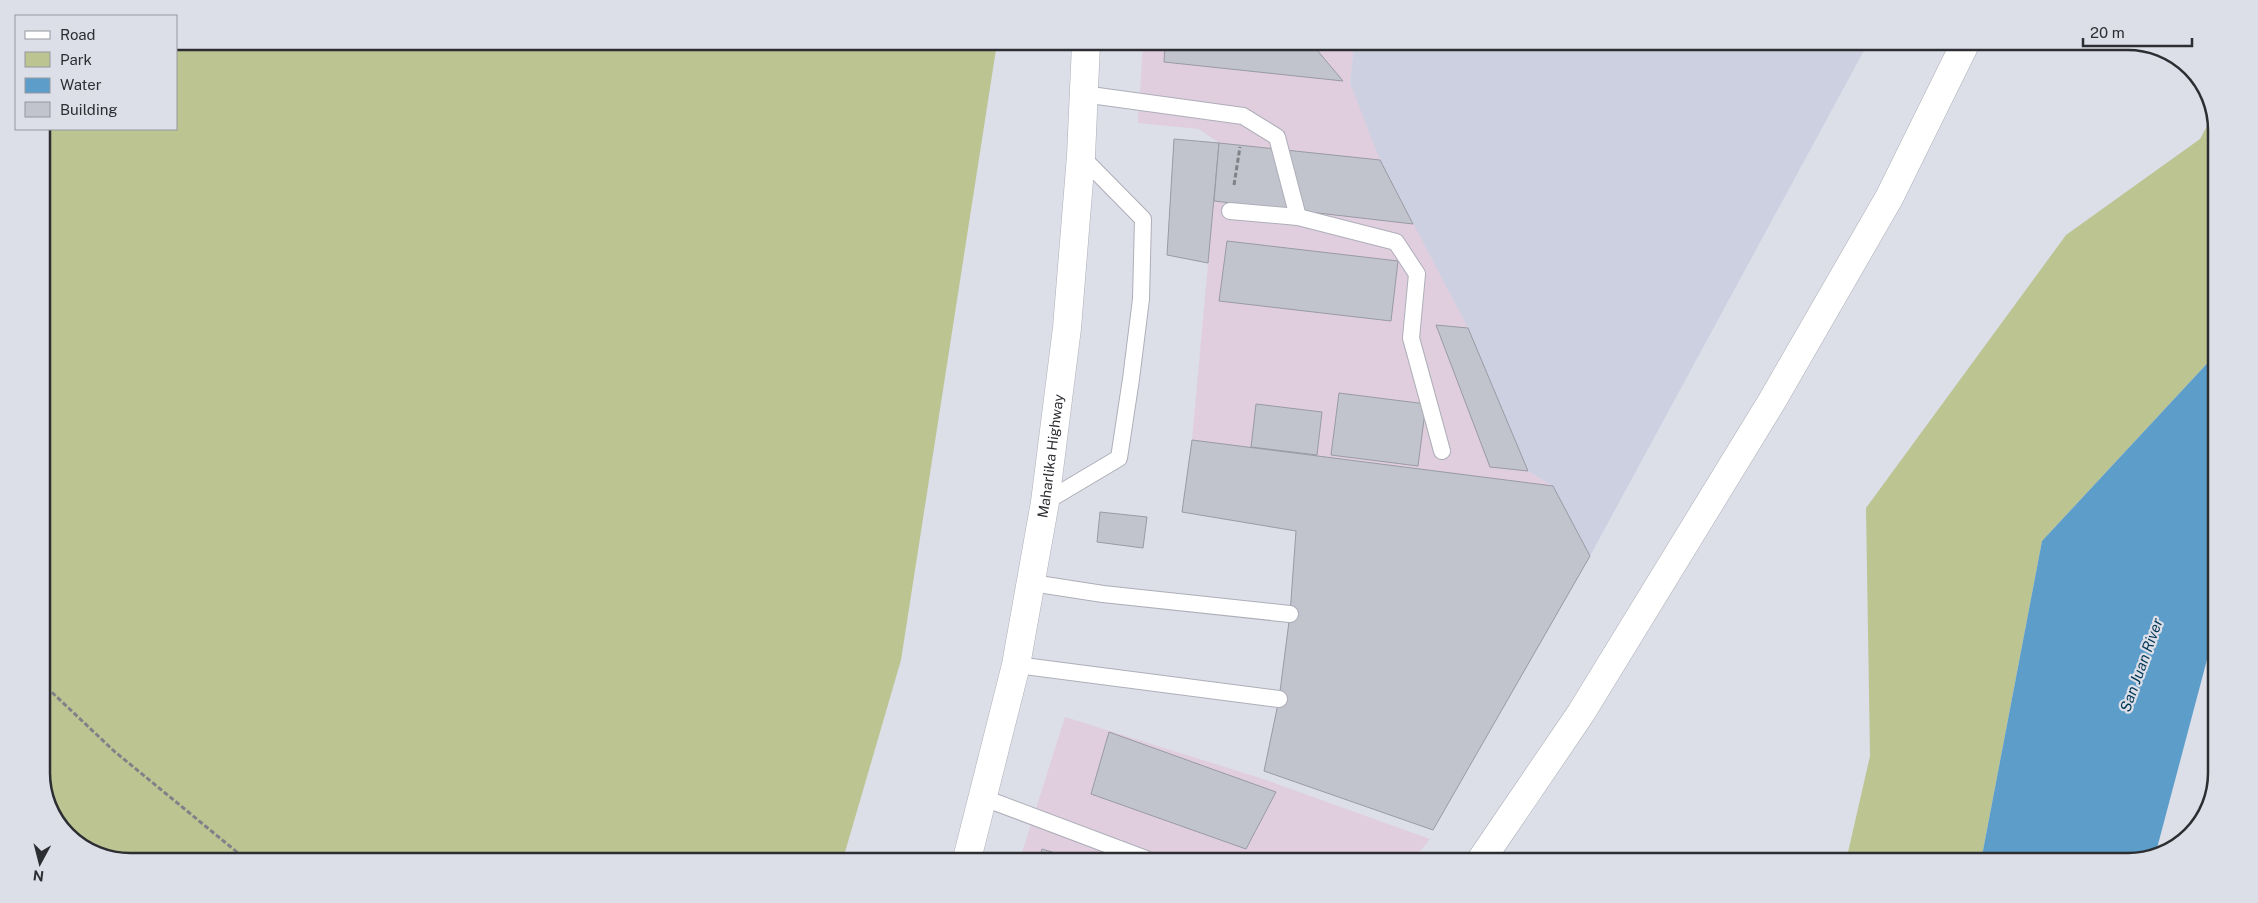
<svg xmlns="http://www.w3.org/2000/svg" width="2258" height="903" font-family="'Public Sans',sans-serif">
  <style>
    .commercial { fill: #e0cedf }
    .built { fill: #cdd0e1 }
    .green { fill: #bcc492 }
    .water { fill: #5c9ec9 }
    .building { fill: #c1c3cd; stroke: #989aa4 }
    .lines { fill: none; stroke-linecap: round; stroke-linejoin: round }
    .service-casing { stroke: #adaeb8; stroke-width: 18 }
    .minor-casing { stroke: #adaeb8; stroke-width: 29 }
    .trunk-casing { stroke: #adaeb8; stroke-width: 29 }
    .path { stroke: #808288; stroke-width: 3; stroke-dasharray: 5 2.5; stroke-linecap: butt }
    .service { stroke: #fff; stroke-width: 16 }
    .minor { stroke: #fff; stroke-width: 28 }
    .trunk { stroke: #fff; stroke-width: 28 }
    .labels { text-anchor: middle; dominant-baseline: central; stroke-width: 4.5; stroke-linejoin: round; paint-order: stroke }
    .street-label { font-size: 14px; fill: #2d2e32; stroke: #dcdee8 }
    .water-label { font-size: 15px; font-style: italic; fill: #003754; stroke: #dcdee8 }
    .rim { fill: none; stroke: #2d2e32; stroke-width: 2.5 }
  </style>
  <rect width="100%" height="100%" fill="#dcdee8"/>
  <!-- commercial -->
  <g class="commercial">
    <path d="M1143 44H1354L1350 83 1468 328 1528 471 1553 486 1192 440 1219 143 1199 129 1138 123Z"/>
    <path d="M1065 717 1260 778 1430 839 1413 860 1020 859Z"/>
  </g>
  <!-- built -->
  <path class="built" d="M1354 44 1867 45 1590 556 1553 486 1528 471 1468 328 1380 160 1350 83Z"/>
  <!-- green -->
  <g class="green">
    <path d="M176 41 997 43 901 660 843 859 101 857 59 827 41 779V129H176Z"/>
    <path d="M2213 115 2217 124 2215 355 2042 541 1981 861H1846L1870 756 1866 508 2066 235 2200 139Z"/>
  </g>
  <!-- water -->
  <path class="water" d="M2215 355 2213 637 2156 852 2128 862 1981 861 2042 541Z"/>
  <!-- building -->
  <g class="building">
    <path d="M1165 44H1312L1343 81 1164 62Z"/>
    <path d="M1174 139 1219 143 1208 263 1167 255Z"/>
    <path d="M1219 143 1380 160 1413 224 1214 201Z"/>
    <path d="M1227 241 1398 261 1391 321 1219 301Z"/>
    <path d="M1436 325 1468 328 1528 471 1490 467Z"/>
    <path d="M1339 393 1426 404 1418 466 1331 455Z"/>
    <path d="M1256 404 1322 412 1317 455 1251 447Z"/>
    <path d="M1192 440 1553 486 1590 556 1433 830 1264 771 1279 699 1290 614 1296 531 1182 512Z"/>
    <path d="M1100 512 1147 517 1143 548 1097 542Z"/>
    <path d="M1109 732 1276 792 1246 849 1091 794Z"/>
    <path d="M1042 849 1075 859H1039Z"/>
  </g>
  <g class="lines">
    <defs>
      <g id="service">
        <path d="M1083 94 1243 116 1277 137 1298 217"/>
        <path d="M1230 211 1298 217 1396 242 1417 274 1411 338 1442 451"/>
        <path d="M1045 502 1119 458 1131 379 1141 299 1143 219 1081 156"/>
        <path d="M1032 583 1103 594 1290 614"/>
        <path d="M1016 665 1279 699"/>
        <path d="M984 798 1146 859"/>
      </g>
      <path id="minor" d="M1481 860 1581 713 1772 401 1889 198 1964 46"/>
      <g id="trunk">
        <path id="s1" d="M967 859 1016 665 1045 502 1067 328 1081 156 1086 44"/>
      </g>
    </defs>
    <!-- service casing -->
    <use href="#service" class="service-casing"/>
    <!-- minor casing -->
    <use href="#minor" class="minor-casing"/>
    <!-- trunk casing -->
    <use href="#trunk" class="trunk-casing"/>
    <!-- path -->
    <g class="path">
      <path d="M1234 185 1240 147"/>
      <path d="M41 682 114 751 243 857"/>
    </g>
    <!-- service -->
    <use href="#service" class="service"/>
    <!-- minor -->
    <use href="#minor" class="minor"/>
    <!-- trunk -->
    <use href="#trunk" class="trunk"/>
  </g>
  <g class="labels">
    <!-- street labels -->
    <g class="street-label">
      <text stroke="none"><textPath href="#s1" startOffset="412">Maharlika Highway</textPath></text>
    </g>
    <!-- water labels -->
    <g class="water-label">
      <text transform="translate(2141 665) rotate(-70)">San Juan River</text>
    </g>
  </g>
  <!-- crop -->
  <path d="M0 0H2258V903H0ZM130 50H2128A80 80 0 0 1 2208 130V773A80 80 0 0 1 2128 853H130A80 80 0 0 1 50 773V130A80 80 0 0 1 130 50Z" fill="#dcdee8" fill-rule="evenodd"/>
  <path class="rim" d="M130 50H2128A80 80 0 0 1 2208 130V773A80 80 0 0 1 2128 853H130A80 80 0 0 1 50 773V130A80 80 0 0 1 130 50Z"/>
  <!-- legend -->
  <rect x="15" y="15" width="162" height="115" fill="#dcdee8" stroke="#96989f"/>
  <rect x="25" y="31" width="25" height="8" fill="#ffffff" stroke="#96989f"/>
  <text x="60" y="40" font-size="15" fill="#2d2e32">Road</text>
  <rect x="25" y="52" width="25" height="15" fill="#bcc492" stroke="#96989f"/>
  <text x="60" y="65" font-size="15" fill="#2d2e32">Park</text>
  <rect x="25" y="78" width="25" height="15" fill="#5c9ec9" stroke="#96989f"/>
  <text x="60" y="90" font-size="15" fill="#2d2e32">Water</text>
  <rect x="25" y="102" width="25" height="15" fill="#c1c3cd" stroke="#96989f"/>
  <text x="60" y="115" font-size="15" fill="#2d2e32">Building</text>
  <!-- north arrow -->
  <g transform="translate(40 863) rotate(187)" stroke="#dcdee8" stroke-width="4" paint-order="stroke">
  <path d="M0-4L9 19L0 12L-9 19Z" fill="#2d2e32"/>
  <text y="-8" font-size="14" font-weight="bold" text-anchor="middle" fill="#2d2e32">N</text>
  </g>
  <!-- scale -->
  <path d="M2083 38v8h109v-8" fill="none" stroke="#2d2e32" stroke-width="2.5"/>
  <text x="2090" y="38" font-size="15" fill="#2d2e32" stroke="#dcdee8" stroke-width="4" paint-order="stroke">20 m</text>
</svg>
